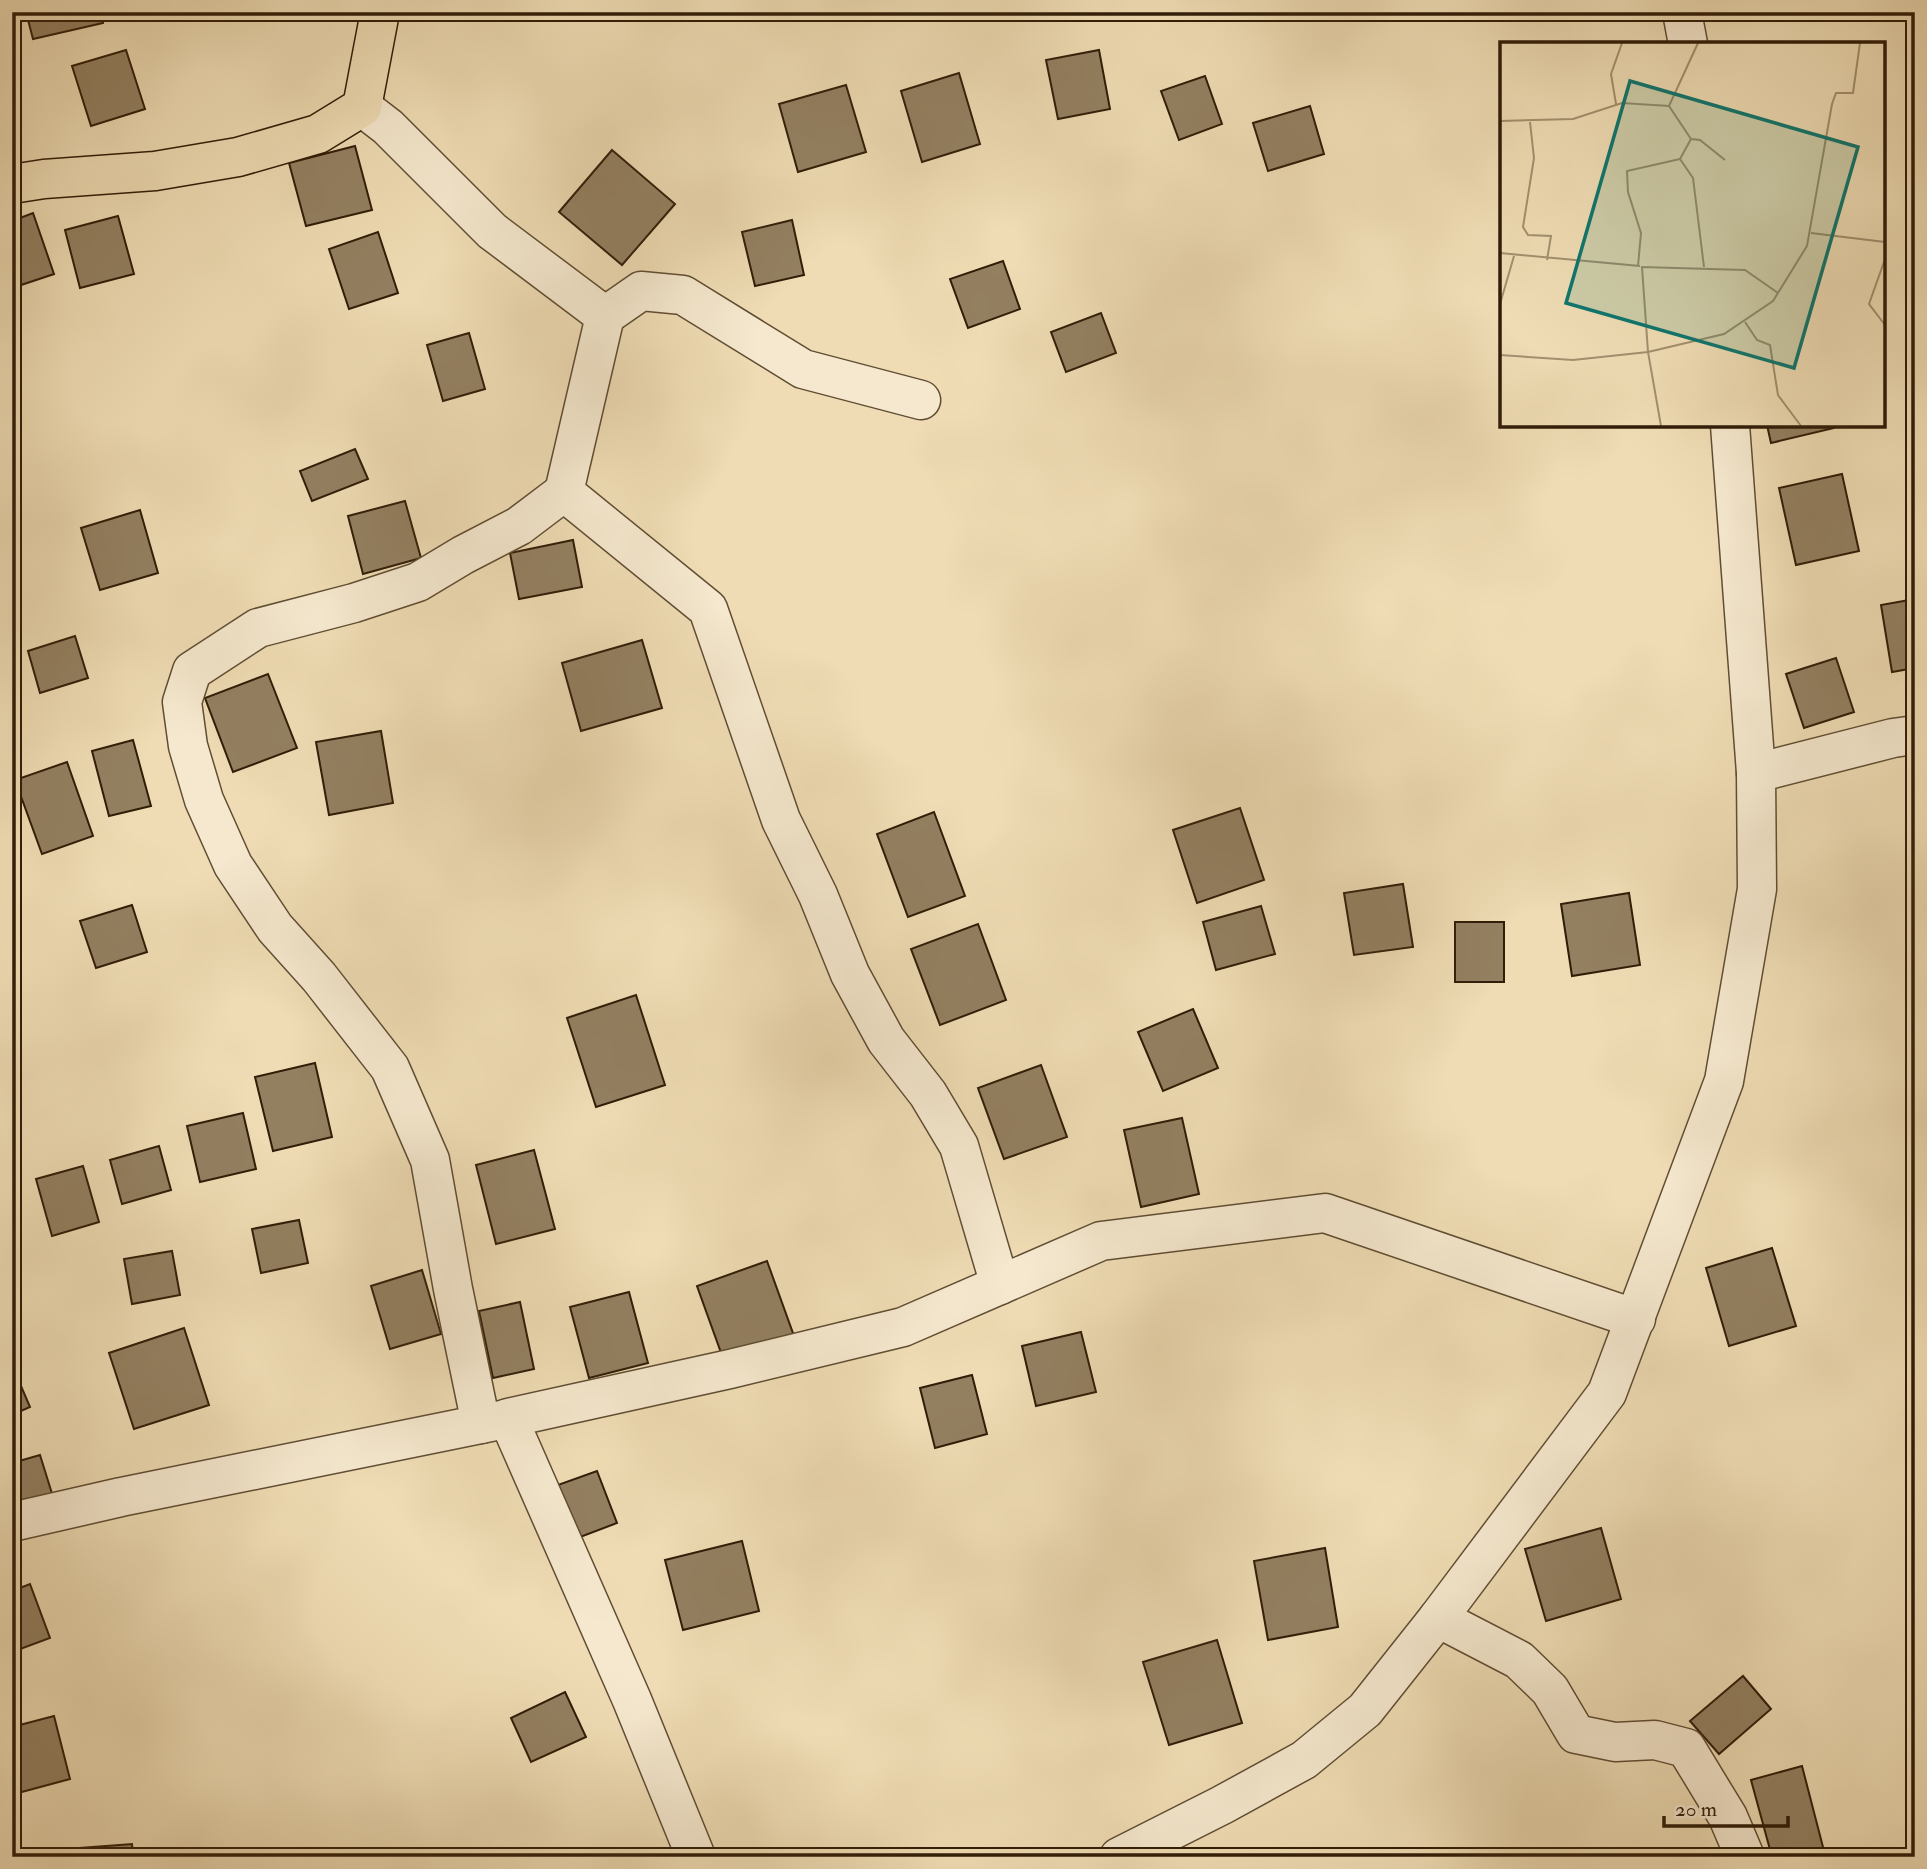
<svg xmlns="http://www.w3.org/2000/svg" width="1927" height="1869" font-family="'IM FELL Double Pica',serif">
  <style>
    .building { fill: #938061; stroke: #301d08; stroke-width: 2 }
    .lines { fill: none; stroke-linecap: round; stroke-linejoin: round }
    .minor-casing { stroke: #604d33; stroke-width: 41 }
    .major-casing { stroke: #301d08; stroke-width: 41 }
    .minor { stroke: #f5e8ce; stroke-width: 38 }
    .major { stroke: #efdcb4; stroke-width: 38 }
    .inset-road { fill: none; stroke: #a3906f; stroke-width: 2 }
    .view { fill: #0f766e; fill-opacity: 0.15; stroke: #0f766e; stroke-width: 3.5 }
    .inset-edge { fill: none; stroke: #301d08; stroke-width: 3.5 }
  </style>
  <rect width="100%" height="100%" fill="#efdcb4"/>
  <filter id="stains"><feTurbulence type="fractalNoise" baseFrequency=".00286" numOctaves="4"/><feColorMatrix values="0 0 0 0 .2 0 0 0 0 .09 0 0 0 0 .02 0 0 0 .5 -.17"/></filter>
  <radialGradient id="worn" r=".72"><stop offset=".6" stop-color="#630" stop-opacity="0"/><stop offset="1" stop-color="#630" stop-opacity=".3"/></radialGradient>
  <!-- building -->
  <g class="building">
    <path d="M26 12H101L103 23 33 39Z"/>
    <path d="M126 50 145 109 91 126 72 66Z"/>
    <path d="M1099 50 1110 109 1058 119 1046 60Z"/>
    <path d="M959 73 980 144 922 162 901 91Z"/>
    <path d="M1205 76 1222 124 1179 140 1161 91Z"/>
    <path d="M846 85 866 152 798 172 779 104Z"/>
    <path d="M1310 106 1324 154 1268 171 1253 123Z"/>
    <path d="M355 146 372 210 306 226 289 163Z"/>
    <path d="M612 150 675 204 622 265 559 212Z"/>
    <path d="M33 213 54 274 12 288V221Z"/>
    <path d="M118 216 134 274 80 288 65 230Z"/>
    <path d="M792 220 804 275 755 286 742 232Z"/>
    <path d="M378 232 398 293 349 309 329 249Z"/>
    <path d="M1003 261 1020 309 968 328 950 279Z"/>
    <path d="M1101 313 1116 353 1066 372 1051 332Z"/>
    <path d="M469 333 485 389 443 401 427 345Z"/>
    <path d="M1767 425H1834V428L1771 443Z"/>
    <path d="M355 449 368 479 312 501 300 471Z"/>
    <path d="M1842 474 1859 551 1796 565 1779 488Z"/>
    <path d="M405 501 421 558 363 574 348 516Z"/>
    <path d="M140 510 158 573 100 590 81 528Z"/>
    <path d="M573 540 582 587 519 599 510 553Z"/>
    <path d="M1915 599V668L1892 672 1881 605Z"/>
    <path d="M75 636 88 678 40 693 28 651Z"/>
    <path d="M642 640 662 708 581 731 562 663Z"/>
    <path d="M1836 658 1854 712 1804 728 1786 674Z"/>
    <path d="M268 674 297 748 233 772 205 698Z"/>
    <path d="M12 689 19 712 12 714Z"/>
    <path d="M381 731 393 803 329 815 316 742Z"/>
    <path d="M133 740 151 806 109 816 92 751Z"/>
    <path d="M67 762 93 836 42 854 15 780Z"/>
    <path d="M1240 808 1264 880 1197 903 1173 830Z"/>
    <path d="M934 812 965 896 908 917 877 834Z"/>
    <path d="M1403 884 1413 947 1354 955 1344 893Z"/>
    <path d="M1629 893 1640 965 1572 976 1561 904Z"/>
    <path d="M132 905 147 952 96 968 80 921Z"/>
    <path d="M1261 906 1275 954 1216 970 1203 922Z"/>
    <rect x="1455" y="922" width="49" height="60"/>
    <path d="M978 924 1006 1000 940 1025 911 949Z"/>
    <path d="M636 995 665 1085 596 1107 567 1018Z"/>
    <path d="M1193 1009 1218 1068 1163 1091 1138 1032Z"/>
    <path d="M315 1063 332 1137 273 1151 255 1077Z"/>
    <path d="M1041 1065 1067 1137 1004 1159 978 1088Z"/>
    <path d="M243 1113 256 1169 200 1182 187 1126Z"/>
    <path d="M1182 1118 1199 1194 1141 1207 1124 1130Z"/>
    <path d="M159 1146 171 1190 122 1204 110 1160Z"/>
    <path d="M534 1150 555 1229 496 1244 476 1165Z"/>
    <path d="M83 1166 99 1222 52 1236 36 1179Z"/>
    <path d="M299 1220 308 1263 261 1273 252 1229Z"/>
    <path d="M1772 1248 1796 1326 1729 1346 1706 1268Z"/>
    <path d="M172 1251 180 1295 132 1304 124 1259Z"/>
    <path d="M767 1261 794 1336 724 1361 697 1286Z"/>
    <path d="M422 1270 441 1334 390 1349 371 1286Z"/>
    <path d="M629 1292 648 1363 589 1378 570 1307Z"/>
    <path d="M520 1302 534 1369 493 1378 479 1311Z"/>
    <path d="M184 1328 209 1405 134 1429 109 1353Z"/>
    <path d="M1081 1332 1096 1392 1036 1406 1022 1346Z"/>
    <path d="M12 1365 30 1407 12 1415Z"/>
    <path d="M972 1375 987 1434 935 1448 920 1388Z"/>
    <path d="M40 1455 54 1500 12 1512V1463Z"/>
    <path d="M597 1471 617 1523 575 1539 555 1486Z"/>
    <path d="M1601 1528 1621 1599 1546 1621 1525 1549Z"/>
    <path d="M742 1541 759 1611 683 1630 665 1560Z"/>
    <path d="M1325 1548 1338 1627 1268 1640 1254 1561Z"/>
    <path d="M30 1584 50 1638 12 1652V1591Z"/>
    <path d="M1217 1640 1242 1723 1169 1745 1143 1662Z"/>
    <path d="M1743 1676 1771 1709 1719 1754 1690 1721Z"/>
    <path d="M565 1692 586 1737 531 1762 511 1718Z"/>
    <path d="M54 1716 70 1779 18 1793 12 1772V1727Z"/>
    <path d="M1802 1766 1824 1851 1801 1857H1772L1751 1780Z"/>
    <path d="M132 1844 133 1857H81L80 1848Z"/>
  </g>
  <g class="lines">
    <defs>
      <g id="minor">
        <path d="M1682 12 1688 44"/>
        <path d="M362 107 388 127 492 231 605 316 564 492 708 609 781 820 818 895 850 974 886 1040 928 1094 959 1146 1000 1285"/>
        <path d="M605 316 641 291 683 295 803 369 921 400"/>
        <path d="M1756 773 1893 738 1915 735"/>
        <path d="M481 1424 453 1289 430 1160 390 1068 319 977 275 928 233 865 204 800 188 746 182 702 192 671 258 628 354 603 418 582 463 555 519 526 564 492"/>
        <path d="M12 1522 121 1497 506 1419"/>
        <path d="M1438 1618 1519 1660 1550 1690 1576 1734 1615 1742 1655 1740 1686 1748 1728 1817 1745 1857"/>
        <path d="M696 1857 632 1700 508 1418 730 1369 903 1327 1101 1241 1325 1213 1636 1319"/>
        <path d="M1119 1857 1222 1805 1304 1760 1365 1710 1438 1618 1607 1393 1724 1081 1757 889 1756 773 1730 425"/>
      </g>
      <path id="major" d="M12 184 44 179 155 171 238 157 318 134 362 107 380 12"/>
    </defs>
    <!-- minor casing -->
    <use href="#minor" class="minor-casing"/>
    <!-- major casing -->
    <use href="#major" class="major-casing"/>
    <!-- minor -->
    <use href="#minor" class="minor"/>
    <!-- major -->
    <use href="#major" class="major"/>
  </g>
  <!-- overview -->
  <g transform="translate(1500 42)">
    <rect width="385" height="385" fill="#efdcb4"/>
    <path class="inset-road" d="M116 62 111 32 122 1M169 64 191 97 180 117 193 136 204 225M0 79 73 77 122 61 169 64 198 1M30 80 34 116 23 185 28 193 51 194 47 218M191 97 200 98 225 118M311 191 385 200M0 211 140 224M385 217 369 262 385 283M138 224 141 191 128 150 127 129 180 117M0 262 14 214M245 280 257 298 270 303 278 353 301 384M0 313 73 318 148 310 224 292 273 259 307 204 332 62 336 51H353L360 1M161 384 148 310 142 225 245 228 278 251"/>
    <path class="view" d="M130 39 358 105 294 326 66 261Z"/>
    <rect width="385" height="385" class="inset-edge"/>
  </g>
  <!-- margin -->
  <rect width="1927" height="1869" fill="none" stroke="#efdcb4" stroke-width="42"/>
  <rect x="14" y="14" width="1899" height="1841" fill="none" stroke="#301d08" stroke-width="3.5"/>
  <rect x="21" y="21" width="1885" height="1827" fill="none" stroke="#301d08" stroke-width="2"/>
  <!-- scale -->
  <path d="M1664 1816v10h124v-10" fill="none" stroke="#301d08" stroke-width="3.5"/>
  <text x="1675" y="1816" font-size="21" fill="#301d08" stroke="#f5e8ce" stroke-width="5" paint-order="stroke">20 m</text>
  <rect width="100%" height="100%" filter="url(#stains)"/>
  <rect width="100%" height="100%" fill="url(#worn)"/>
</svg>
